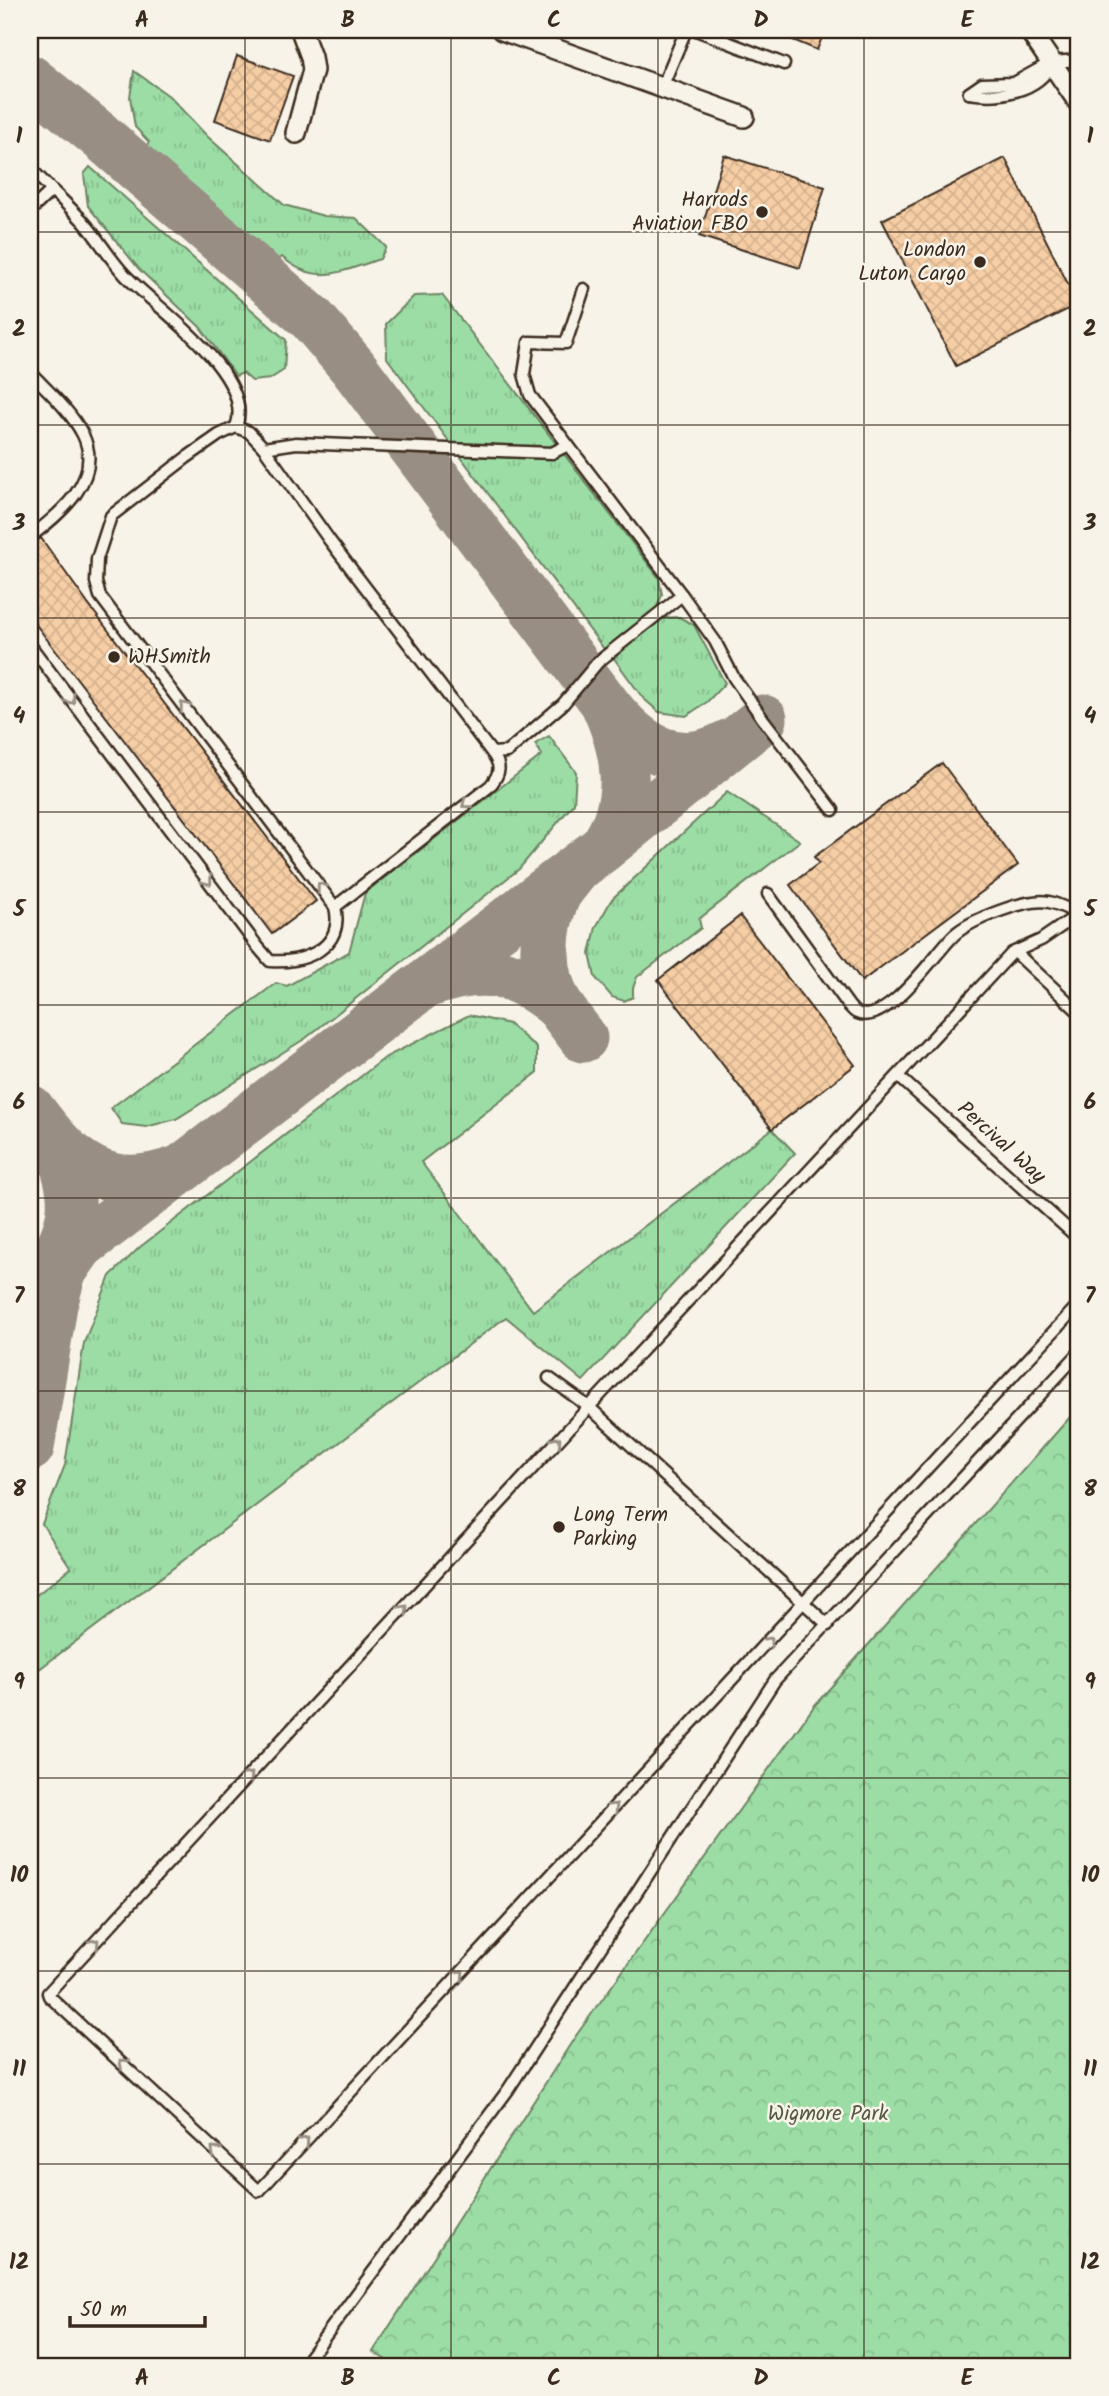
<svg xmlns="http://www.w3.org/2000/svg" width="1109" height="2396" font-family="Kalam,sans-serif">
  <style>
    .grass { fill: url(#grass-tufts); stroke: #6c8462; stroke-width: 2 }
    .park { fill: url(#park-crowns); stroke: #6c8462; stroke-width: 2 }
    .lines { fill: none; stroke-linecap: round; stroke-linejoin: round }
    .taxiway { stroke: #998e83; stroke-width: 49 }
    .building { fill: url(#building-cross-hatch); stroke: #3b2a1e; stroke-width: 2 }
    .service-casing { stroke: #3b2a1e; stroke-width: 15 }
    .minor-casing { stroke: #3b2a1e; stroke-width: 24 }
    .service { stroke: #f7f3e8; stroke-width: 10 }
    .minor { stroke: #f7f3e8; stroke-width: 19 }
    .oneway { stroke: #998e83 }
    .grid { fill: none; stroke: #3b2a1e; stroke-width: 2; stroke-opacity: 0.55 }
    .poi-dot { fill: #3b2a1e; stroke: #f7f3e8; stroke-width: 2.5 }
    .labels { text-anchor: middle; dominant-baseline: central; stroke-width: 5; stroke-linejoin: round; paint-order: stroke }
    .poi-label { font-size: 21px; fill: #3b2a1e; stroke: #f7f3e8; text-anchor: end }
    .street-label { font-size: 21px; fill: #3b2a1e; stroke: #f7f3e8 }
    .park-label { font-size: 21px; fill: #535740; stroke: #f7f3e8 }
    .neatline { fill: none; stroke: #3b2a1e; stroke-width: 2.5 }
    .grid-label { font-size: 23px; text-anchor: middle; font-weight: bold; fill: #3b2a1e }
  </style>
  <defs>
    <pattern id="grass-tufts" width="24" height="20" patternUnits="userSpaceOnUse" patternTransform="scale(1.75)"><rect width="24" height="20" fill="#9cdda6"/><path d="M3 7l-1-3M5 7V3M7 7l1-3M15 17l-1-3M17 17v-4M19 17l1-3" fill="none" stroke="#87be8e"/></pattern>
    <pattern id="park-crowns" width="20" height="18" patternUnits="userSpaceOnUse" patternTransform="scale(1.75)"><rect width="20" height="18" fill="#9cdda6"/><path d="M2 6a3 3 0 1 1 6 0M12 15a3 3 0 1 1 6 0" fill="none" stroke="#87be8e"/></pattern>
    <pattern id="building-cross-hatch" width="8" height="8" patternUnits="userSpaceOnUse" patternTransform="scale(1.75)"><rect width="8" height="8" fill="#f6cea5"/><path d="M0 0l8 8M0 8l8-8" fill="none" stroke="#d4b18e"/></pattern>
  </defs>
  <rect width="100%" height="100%" fill="#f7f3e8"/>
  <filter id="ink" filterUnits="userSpaceOnUse"><feTurbulence type="fractalNoise" baseFrequency=".0143" numOctaves="2"/><feDisplacementMap in="SourceGraphic" scale="14" xChannelSelector="R" yChannelSelector="G"/><feConvolveMatrix kernelMatrix="1 2 1 2 8 2 1 2 1" color-interpolation-filters="sRGB"/></filter>
  <g filter="url(#ink)">
    <!-- grass -->
    <g class="grass">
      <path d="M134 71 169 96 208 137 284 205 324 216 356 218 386 247 380 259C341 271 317 287 282 257L278 260 146 146 149 142 135 127 130 97Z"/>
      <path d="M90 167 286 340 284 370 270 379 252 381 243 373 236 376 200 327 139 269 88 206 84 174Z"/>
      <path d="M442 295 659 578 662 595 656 609 604 649 387 358 386 324 414 296Z"/>
      <path d="M679 617 694 625 725 683 707 702 686 716 659 712 643 698 613 657 663 618Z"/>
      <path d="M549 736 576 772 574 803 519 869 306 1038 176 1119 146 1127 122 1124 111 1108 276 983 287 986 349 952 365 893 542 755 535 744Z"/>
      <path d="M727 792 800 841 699 919 701 928 637 977 633 988V997L624 1001 612 997 595 977 590 954 596 927 612 899Z"/>
      <path d="M469 1015 509 1024 537 1048V1073L421 1162 533 1311 772 1129 795 1153 583 1381 506 1317 30 1676V1600L71 1568 42 1524 65 1465 84 1343 110 1276 140 1247 386 1057Z"/>
    </g>
    <!-- park -->
    <path class="park" d="M1079 1407V2366H396L373 2352 575 2037 815 1705Z"/>
    <g class="lines">
      <!-- taxiway -->
      <g class="taxiway">
        <path d="M30 79 99 135 312 319 353 367 604 702C627 752 635 800 603 848"/>
        <path d="M607 706C640 748 678 772 730 743"/>
        <path d="M572 874C567 881 560 888 556 896 541 930 540 975 560 1007 567 1018 576 1028 583 1038"/>
        <path d="M429 983C486 963 515 970 560 1007"/>
        <path d="M30 1109C71 1164 105 1196 178 1170"/>
        <path d="M46 1272C77 1224 79 1194 55 1142"/>
        <path d="M30 1284 603 848 763 719"/>
        <path d="M30 1447 53 1305 62 1272 78 1249"/>
      </g>
    </g>
    <!-- building -->
    <g class="building">
      <path d="M769 30H825L817 50Z"/>
      <path d="M237 56 293 76 270 140 215 120Z"/>
      <path d="M724 155 825 187 800 268 699 236Z"/>
      <path d="M1005 158 1078 304 956 366 882 220Z"/>
      <path d="M41 538 88 604 316 901 272 934 30 617V579L36 574 30 566V544Z"/>
      <path d="M942 763 1018 865 862 981 790 885 819 863 814 857Z"/>
      <path d="M740 916 855 1065 772 1129 658 980Z"/>
    </g>
    <g class="lines">
      <defs>
        <g id="service">
          <path d="M696 30 784 64"/>
          <path d="M662 87 686 30"/>
          <path d="M969 93 982 84 1014 83 1052 62 1079 60"/>
          <path d="M969 93C999 98 1038 92 1052 63"/>
          <path d="M30 168C47 186 66 203 83 221 98 238 109 258 125 275 156 308 256 375 236 427"/>
          <path d="M30 211 51 191"/>
          <path d="M584 289 566 343 529 342 524 374 530 395 682 595 715 641 734 678 763 719 833 810"/>
          <path d="M30 372C48 391 71 411 83 435 104 479 60 514 30 537"/>
          <path d="M264 448 296 443 552 453 568 445"/>
          <path d="M30 645 258 947 270 961C304 964 345 948 335 907L100 596 96 582 97 559 111 516 186 458 219 435 236 427 249 432 264 448 330 541 492 753 507 752 563 704 598 662 682 595"/>
          <path d="M768 894 849 1006C852 1009 854 1012 857 1013 887 1027 936 952 954 935 970 920 1028 897 1049 902 1059 904 1069 910 1079 914"/>
          <path d="M335 907 490 786C500 774 502 766 492 753"/>
          <path d="M1079 914 1041 940 1012 953 589 1407 48 1993 49 1996 259 2191 1079 1304"/>
          <path d="M1015 952 1079 1012"/>
          <path d="M898 1076 1079 1239"/>
          <path d="M549 1378 589 1407 828 1625"/>
          <path d="M303 2366 508 2090 775 1680 1079 1353"/>
        </g>
        <g id="minor">
          <path d="M502 30 744 117"/>
          <path d="M1029 30 1079 103"/>
          <path d="M296 133 313 70 311 57 301 30"/>
          <path d="M1079 912V915"/>
        </g>
      </defs>
      <!-- service casing -->
      <use href="#service" class="service-casing"/>
      <!-- minor casing -->
      <use href="#minor" class="minor-casing"/>
      <!-- service -->
      <use href="#service" class="service"/>
      <!-- minor -->
      <use href="#minor" class="minor"/>
    </g>
    <!-- one-way arrows -->
    <defs><path id="oneway-chevron" d="M-2-3.5L2.5 0L-2 3.5" fill="none" stroke-width="1.6" stroke-linecap="round" stroke-linejoin="round" transform="scale(1.75)"/></defs>
    <g class="oneway">
      <use href="#oneway-chevron" transform="translate(71 700) rotate(53)"/>
      <use href="#oneway-chevron" transform="translate(184 706) rotate(-127)"/>
      <use href="#oneway-chevron" transform="translate(466 804) rotate(142)"/>
      <use href="#oneway-chevron" transform="translate(208 881) rotate(53)"/>
      <use href="#oneway-chevron" transform="translate(321 887) rotate(-127)"/>
      <use href="#oneway-chevron" transform="translate(557 1441) rotate(-48)"/>
      <use href="#oneway-chevron" transform="translate(404 1609) rotate(-47)"/>
      <use href="#oneway-chevron" transform="translate(769 1641) rotate(-47)"/>
      <use href="#oneway-chevron" transform="translate(249 1776) rotate(-47)"/>
      <use href="#oneway-chevron" transform="translate(614 1807) rotate(-47)"/>
      <use href="#oneway-chevron" transform="translate(95 1943) rotate(-47)"/>
      <use href="#oneway-chevron" transform="translate(460 1974) rotate(-47)"/>
      <use href="#oneway-chevron" transform="translate(123 2063) rotate(-138)"/>
      <use href="#oneway-chevron" transform="translate(305 2141) rotate(-47)"/>
      <use href="#oneway-chevron" transform="translate(215 2151) rotate(-137)"/>
    </g>
  </g>
  <!-- grid -->
  <path class="grid" d="M245 30V2366M451 30V2366M658 30V2366M864 30V2366M30 232H1079M30 425H1079M30 618H1079M30 812H1079M30 1005H1079M30 1198H1079M30 1391H1079M30 1584H1079M30 1778H1079M30 1971H1079M30 2164H1079"/>
  <!-- markers -->
  <g class="poi-dot">
    <circle cx="762" cy="212" r="7"/>
    <circle cx="980" cy="262" r="7"/>
    <circle cx="114" cy="657" r="7"/>
    <circle cx="559" cy="1527" r="7"/>
  </g>
  <g class="labels">
    <!-- poi labels -->
    <g class="poi-label">
      <text x="748" y="200">Harrods<tspan x="748" dy="24">Aviation FBO</tspan></text>
      <text x="966" y="250">London<tspan x="966" dy="24">Luton Cargo</tspan></text>
      <text x="128" y="657" text-anchor="start">WHSmith</text>
      <text x="573" y="1515" text-anchor="start">Long Term<tspan x="573" dy="24">Parking</tspan></text>
    </g>
    <!-- street labels -->
    <g class="street-label">
      <text transform="translate(1001 1143) rotate(42)">Percival Way</text>
    </g>
    <!-- park labels -->
    <g class="park-label">
      <text x="828" y="2114">Wigmore Park</text>
    </g>
  </g>
  <!-- margin -->
  <rect width="1109" height="2396" fill="none" stroke="#f7f3e8" stroke-width="77"/>
  <!-- scale -->
  <path d="M70 2316v10h135v-10" fill="none" stroke="#3b2a1e" stroke-width="3.5"/>
  <text x="80" y="2316" font-size="21" fill="#3b2a1e" stroke="#f7f3e8" stroke-width="5" paint-order="stroke">50 m</text>
  <rect x="38" y="38" width="1032" height="2320" class="neatline"/>
  <g class="grid-label">
    <text x="142" y="27">A</text>
    <text x="348" y="27">B</text>
    <text x="554" y="27">C</text>
    <text x="761" y="27">D</text>
    <text x="967" y="27">E</text>
    <text x="19" y="143">1</text>
    <text x="1090" y="143">1</text>
    <text x="19" y="336">2</text>
    <text x="1090" y="336">2</text>
    <text x="19" y="530">3</text>
    <text x="1090" y="530">3</text>
    <text x="19" y="723">4</text>
    <text x="1090" y="723">4</text>
    <text x="19" y="916">5</text>
    <text x="1090" y="916">5</text>
    <text x="19" y="1109">6</text>
    <text x="1090" y="1109">6</text>
    <text x="19" y="1303">7</text>
    <text x="1090" y="1303">7</text>
    <text x="19" y="1496">8</text>
    <text x="1090" y="1496">8</text>
    <text x="19" y="1689">9</text>
    <text x="1090" y="1689">9</text>
    <text x="19" y="1882">10</text>
    <text x="1090" y="1882">10</text>
    <text x="19" y="2076">11</text>
    <text x="1090" y="2076">11</text>
    <text x="19" y="2269">12</text>
    <text x="1090" y="2269">12</text>
    <text x="142" y="2385">A</text>
    <text x="348" y="2385">B</text>
    <text x="554" y="2385">C</text>
    <text x="761" y="2385">D</text>
    <text x="967" y="2385">E</text>
  </g>
</svg>
